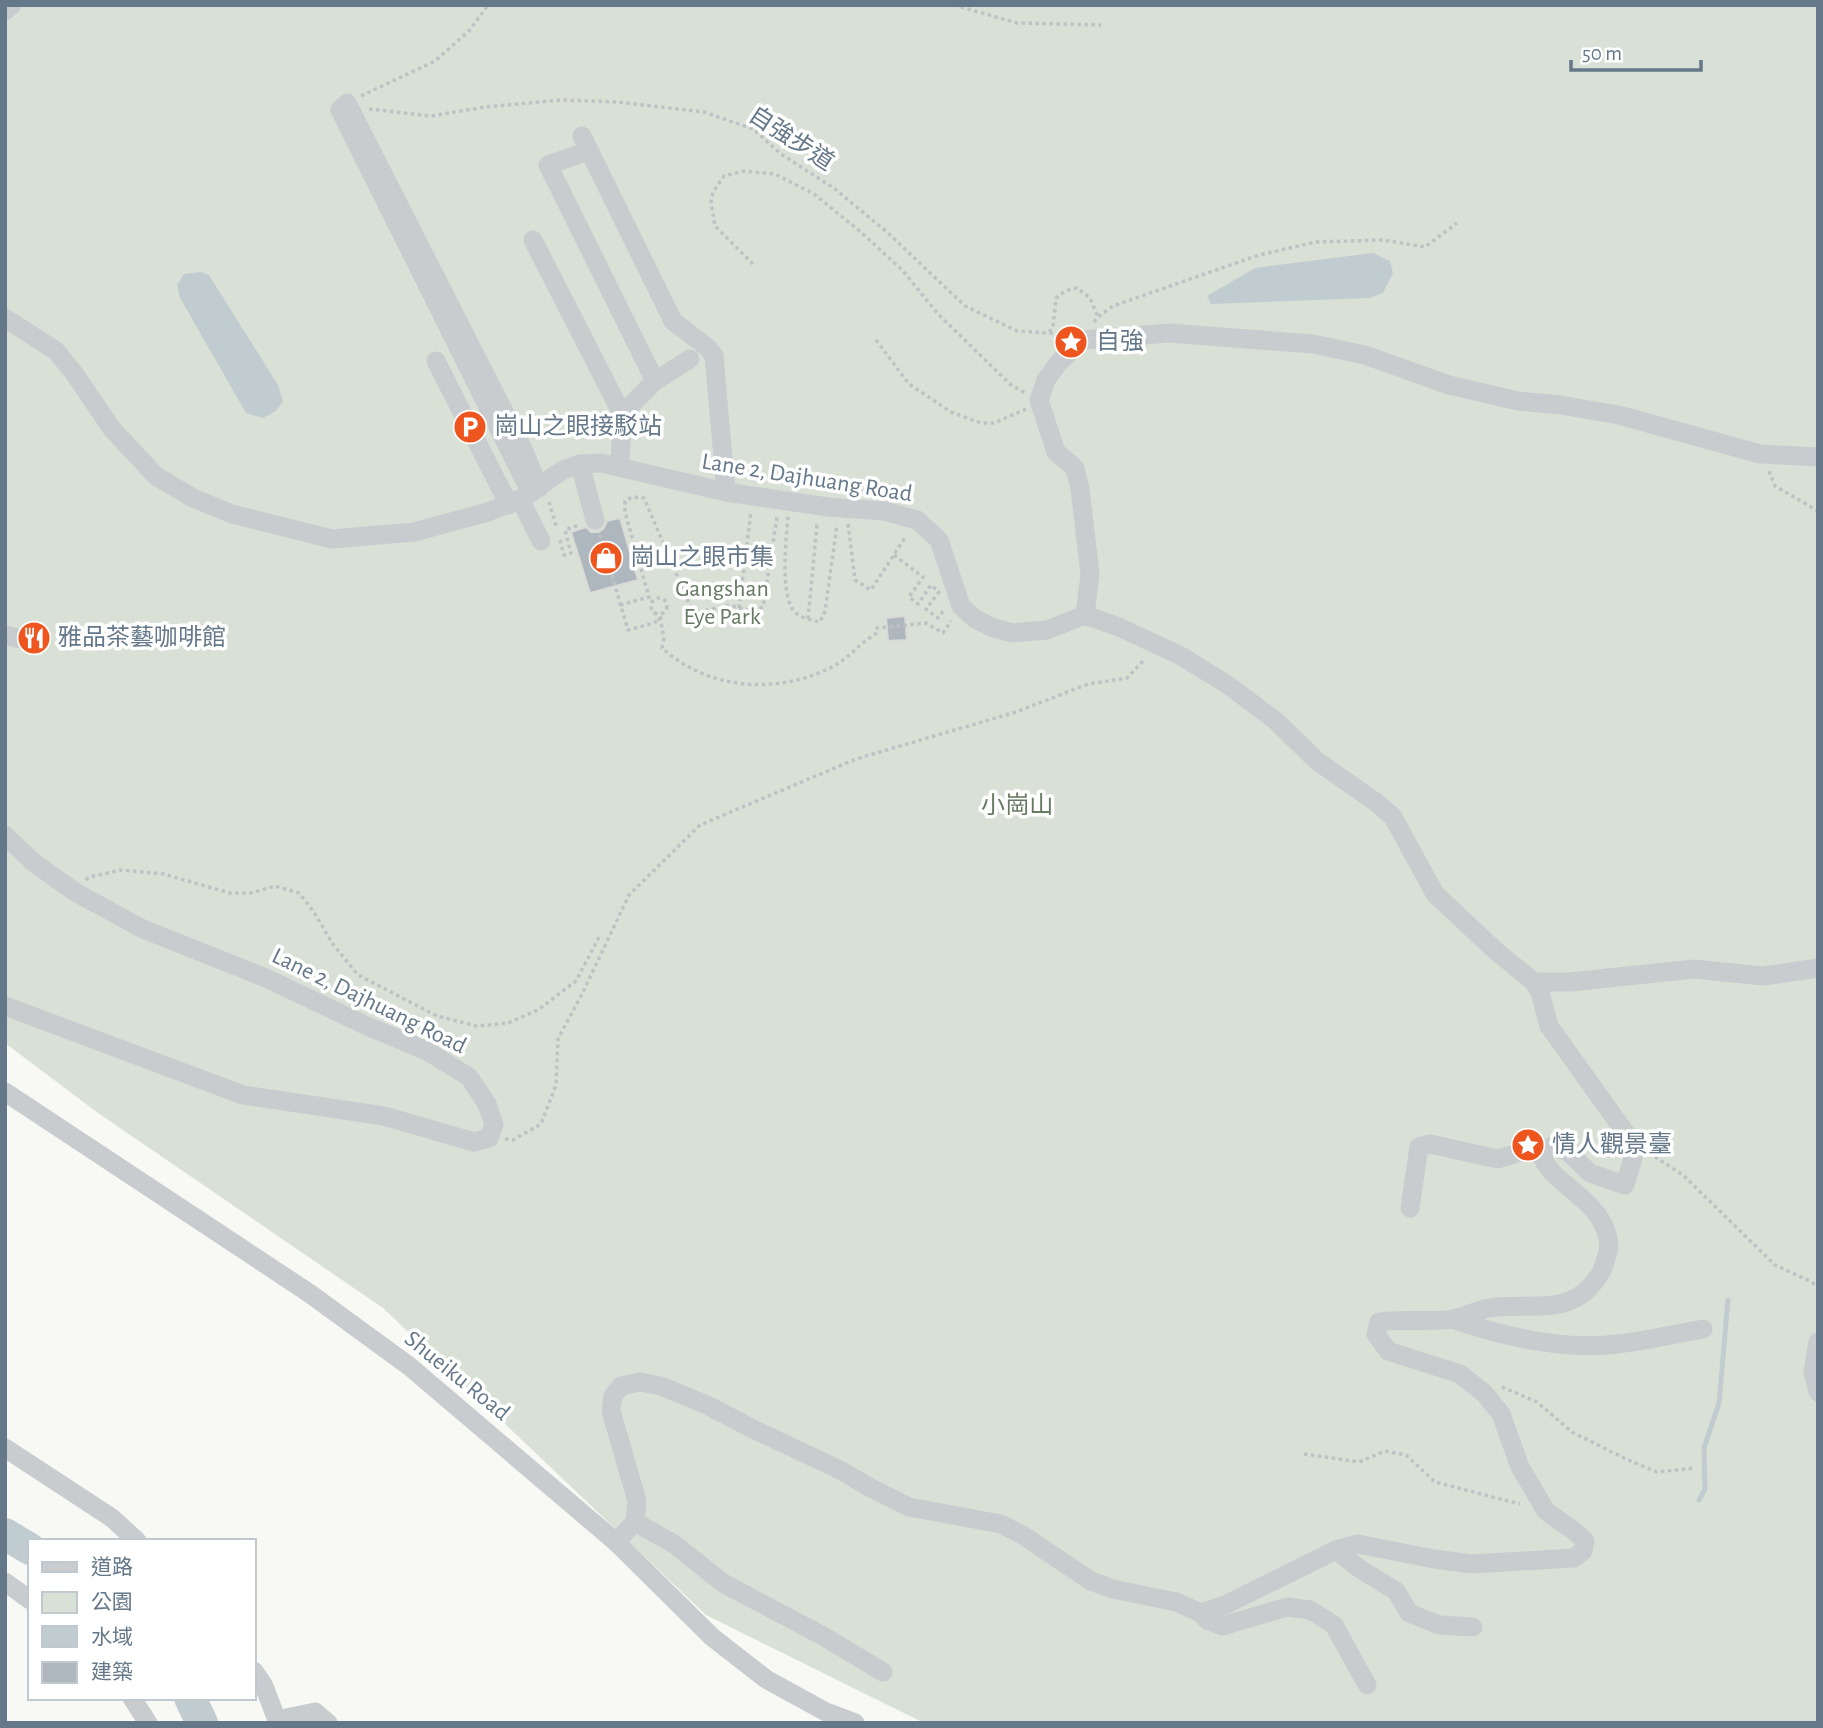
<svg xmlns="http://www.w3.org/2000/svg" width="1823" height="1728" font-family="'Alegreya Sans','Noto Sans TC',sans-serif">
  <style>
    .green { fill: #d9e1d6 }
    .water { fill: #c1ccd1 }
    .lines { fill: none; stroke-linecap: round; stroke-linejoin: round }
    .stream { stroke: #c1ccd1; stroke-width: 5 }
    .river { stroke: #c1ccd1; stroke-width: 32 }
    .building { fill: #aeb7bd; stroke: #dadad8; stroke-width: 2 }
    .path { stroke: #bfc2c4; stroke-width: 3.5; stroke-dasharray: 3.5 3.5; stroke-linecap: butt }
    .minor { stroke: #c8cccf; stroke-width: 19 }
    .path-bridge { stroke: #bfc2c4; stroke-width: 3.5; stroke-dasharray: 3.5 3.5; stroke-linecap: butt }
    .labels { text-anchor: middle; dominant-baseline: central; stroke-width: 7; stroke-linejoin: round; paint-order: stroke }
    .street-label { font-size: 24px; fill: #657889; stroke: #fff }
    .poi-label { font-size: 24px; fill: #657889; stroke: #fff; text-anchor: start }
    .park-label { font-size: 24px; fill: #657a61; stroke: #fff }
  </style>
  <rect width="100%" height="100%" fill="#f8f8f5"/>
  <!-- green -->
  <path class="green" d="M5 5H1818V1723H924L706 1615 383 1308 98 1113 5 1043Z"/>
  <!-- water -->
  <g class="water">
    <path d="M1373 253 1390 261 1393 273 1383 293 1369 298 1211 304 1207 296 1255 268Z"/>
    <path d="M201 272 209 275 278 385 283 401 276 411 263 418 246 413 180 298 177 285 184 274Z"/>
  </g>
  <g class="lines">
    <!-- stream -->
    <path class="stream" d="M1699 1500 1705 1489 1704 1448 1719 1403 1728 1300"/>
    <!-- river -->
    <g class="river">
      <path d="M5 1534 30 1549"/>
      <path d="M190 1698 202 1723"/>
    </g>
  </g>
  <!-- building -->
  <g class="building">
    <path d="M620 518 638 580 590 593 571 532 586 527 591 532H599L604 528 607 521Z"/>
    <path d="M905 616 907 640 888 641 886 618Z"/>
  </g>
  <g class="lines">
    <!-- path -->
    <g class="path">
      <path d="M954 5 1017 23 1101 25"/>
      <path d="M361 96 435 61 469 31 488 5"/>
      <path d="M369 109 431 116 485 107 561 100 617 102 704 112 753 129 781 154 835 189 888 233 965 306 1017 331 1063 334"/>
      <path d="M753 264 715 226 711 203 713 192 724 176 744 171 775 174 814 194 862 233 903 271 938 314 1011 385 1025 393"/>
      <path d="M1094 322 1098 317 1113 306 1259 255 1316 242 1383 240 1425 247 1457 223"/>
      <path d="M1049 332 1053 327 1056 298 1065 291 1077 288 1090 298 1098 317"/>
      <path d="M876 340 909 384 951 412 981 423H994L1026 409"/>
      <path d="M1769 471 1775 486 1818 511"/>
      <path d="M549 502 557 529"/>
      <path d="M788 517C786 539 780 594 794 611 800 618 811 620 820 622L825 611 837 525"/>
      <path d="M848 524 855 580 871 590 906 536"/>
      <path d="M600 535 628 630 654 623 661 618 662 612"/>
      <path d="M560 540 564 555 571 553 565 530 579 525"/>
      <path d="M894 555 923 577 909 597 918 604 931 585 939 592 926 609 938 618 944 610"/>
      <circle cx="659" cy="606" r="8"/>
      <path d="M620 605 649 597 625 512V501L632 497 644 498 693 613 730 605 750 611 763 607 777 517"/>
      <path d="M739 608 751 512"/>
      <path d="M808 619 817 525 820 524"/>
      <path d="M664 638 662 648C710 691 778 695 834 666 850 657 861 642 877 633V628L926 623 943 633 951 621"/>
      <path d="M86 880 89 877 122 870 163 874 230 893H251L275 886 299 893 314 912 332 943 358 975 437 1016 477 1026 508 1023 538 1010 576 981 599 937"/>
      <path d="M505 1139 513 1140 541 1124 556 1085 558 1039 582 994 629 895 700 825 856 759 1016 712 1088 684 1127 678 1145 659"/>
      <path d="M1649 1153 1683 1175 1775 1265 1812 1282 1818 1288"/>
      <path d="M1502 1387 1537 1402 1572 1432 1626 1459 1657 1472 1695 1468"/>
      <path d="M1304 1454 1359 1462 1385 1451 1406 1455 1435 1482 1520 1504"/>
    </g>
    <!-- minor -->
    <g class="minor">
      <path d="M5 11 12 5"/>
      <path d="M582 136 673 321 708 348 714 356 726 492"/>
      <path d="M588 151 548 165 655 381"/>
      <path d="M533 240 622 414"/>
      <path d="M5 318 56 351 74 373 112 429 156 476 193 498 232 514 332 539 414 532 488 512 520 499 563 470 580 464 601 463 726 492 828 507 884 511 917 520 939 540 961 606 974 618 991 627 1012 633 1047 630 1085 615 1119 627 1181 656 1228 685 1276 721 1317 761 1377 803 1393 817 1435 894 1496 951 1534 982 1540 992 1549 1026 1632 1142 1633 1158 1625 1185 1590 1173 1568 1152 1553 1146 1541 1153C1548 1182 1596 1196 1607 1234 1611 1247 1607 1257 1602 1270 1599 1277 1595 1281 1590 1287 1563 1316 1523 1302 1489 1308 1477 1310 1465 1317 1453 1319 1429 1323 1403 1318 1379 1322L1376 1334 1388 1351 1460 1374 1485 1394 1501 1414 1520 1467 1546 1511 1574 1531 1585 1541 1583 1551 1574 1558 1472 1564 1434 1559 1358 1544 1336 1550 1225 1605 1201 1613 1176 1602 1113 1589 1091 1581 1024 1536 1001 1524 909 1507 871 1488 840 1470 755 1430 707 1405 661 1386 640 1382 621 1386 613 1396 611 1411 637 1501 635 1522 616 1542"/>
      <path d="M436 361 509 505"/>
      <path d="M580 464 595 520"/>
      <path d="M620 466 622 414 655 381 690 359"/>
      <path d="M531 493 340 110 347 103 524 451 539 488"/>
      <path d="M520 499 541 541"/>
      <path d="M1085 615 1090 574 1080 489 1075 468 1056 452 1039 400 1046 380 1059 362 1083 340 1169 333 1313 344 1365 355 1449 385 1518 401 1560 405 1619 415 1760 454 1818 457"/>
      <path d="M5 635 25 640"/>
      <path d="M5 835 33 862 75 892 143 929 266 978 367 1026 427 1051 469 1077 487 1104 494 1125 489 1138 474 1142 384 1116 243 1095 5 1006"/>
      <path d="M1534 982H1570L1694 969 1763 976 1818 968"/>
      <path d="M5 1092 309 1293 409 1366 616 1542 712 1637 766 1679 826 1712 855 1723"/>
      <path d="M1410 1208 1419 1147 1430 1144 1498 1159 1521 1152 1541 1153"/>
      <path d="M1452 1319C1501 1336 1565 1351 1617 1344 1646 1341 1675 1334 1703 1329"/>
      <path d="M1818 1342 1813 1372 1818 1392"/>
      <path d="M5 1448 112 1518 137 1541"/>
      <path d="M635 1522 674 1544 723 1583 823 1636 883 1672"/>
      <path d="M1336 1550 1360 1569 1396 1591 1409 1613 1439 1625 1473 1627"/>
      <path d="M5 1582 30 1600"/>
      <path d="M1201 1613 1207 1620 1223 1626 1287 1607 1310 1610 1334 1625 1367 1685"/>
      <path d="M254 1671 264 1686 278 1723"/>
      <path d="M132 1698 148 1723"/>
      <path d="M277 1720 315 1712 328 1723"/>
    </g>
    <!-- path-bridge -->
    <path class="path-bridge" d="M654 612 661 622 664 638"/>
  </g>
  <!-- icons -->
  <defs>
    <symbol id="sight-disc" viewBox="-11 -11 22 22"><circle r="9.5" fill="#ef561f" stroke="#fff"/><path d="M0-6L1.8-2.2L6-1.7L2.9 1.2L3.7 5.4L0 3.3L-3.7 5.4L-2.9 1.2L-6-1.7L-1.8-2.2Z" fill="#fff"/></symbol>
    <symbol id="parking-disc" viewBox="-11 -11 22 22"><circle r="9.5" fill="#ef561f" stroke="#fff"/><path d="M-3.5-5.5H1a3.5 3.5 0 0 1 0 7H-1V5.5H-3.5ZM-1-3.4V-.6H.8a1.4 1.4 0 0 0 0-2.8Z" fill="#fff"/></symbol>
    <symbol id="shop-disc" viewBox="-11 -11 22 22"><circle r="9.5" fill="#ef561f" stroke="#fff"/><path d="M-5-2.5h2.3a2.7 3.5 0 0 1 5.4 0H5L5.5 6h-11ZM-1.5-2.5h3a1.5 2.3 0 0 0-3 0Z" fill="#fff"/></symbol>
    <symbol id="restaurant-disc" viewBox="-11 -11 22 22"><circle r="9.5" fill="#ef561f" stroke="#fff"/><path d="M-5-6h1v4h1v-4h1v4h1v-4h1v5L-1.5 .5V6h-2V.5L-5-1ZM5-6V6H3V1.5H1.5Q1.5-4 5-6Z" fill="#fff"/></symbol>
  </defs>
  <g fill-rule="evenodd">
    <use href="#sight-disc" x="1052" y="323" width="38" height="38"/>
    <use href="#parking-disc" x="451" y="408" width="38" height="38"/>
    <use href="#shop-disc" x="587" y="539" width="38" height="38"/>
    <use href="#restaurant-disc" x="15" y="619" width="38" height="38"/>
    <use href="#sight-disc" x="1509" y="1126" width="38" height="38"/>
  </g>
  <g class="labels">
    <!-- street labels -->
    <g class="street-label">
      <text transform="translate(791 139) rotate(33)">自強步道</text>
      <text transform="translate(807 478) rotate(9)">Lane 2, Dajhuang Road</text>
      <text transform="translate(369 1001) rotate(26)">Lane 2, Dajhuang Road</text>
      <text transform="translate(457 1376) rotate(39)">Shueiku Road</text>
    </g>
    <!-- poi labels -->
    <g class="poi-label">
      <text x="1096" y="342">自強</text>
      <text x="494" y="427">崗山之眼接駁站</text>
      <text x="630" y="558">崗山之眼市集</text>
      <text x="58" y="638">雅品茶藝咖啡館</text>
      <text x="1552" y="1145">情人觀景臺</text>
    </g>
    <!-- park labels -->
    <g class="park-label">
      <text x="722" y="589">Gangshan<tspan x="722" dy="28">Eye Park</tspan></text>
      <text x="1017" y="806">小崗山</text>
    </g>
  </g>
  <!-- border -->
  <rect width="1823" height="1728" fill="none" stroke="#657889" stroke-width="14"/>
  <!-- legend -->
  <rect x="28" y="1539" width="228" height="161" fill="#ffffff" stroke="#c1c9d0" stroke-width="2"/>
  <rect x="42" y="1562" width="35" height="10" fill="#c8cccf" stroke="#c1c9d0" stroke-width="2"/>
  <text x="91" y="1574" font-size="21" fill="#657889">道路</text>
  <rect x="42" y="1592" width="35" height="21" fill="#d9e1d6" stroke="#c1c9d0" stroke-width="2"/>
  <text x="91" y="1609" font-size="21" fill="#657889">公園</text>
  <rect x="42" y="1626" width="35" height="21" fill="#c1ccd1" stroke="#c1c9d0" stroke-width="2"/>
  <text x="91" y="1644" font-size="21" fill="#657889">水域</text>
  <rect x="42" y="1662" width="35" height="21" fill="#aeb7bd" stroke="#c1c9d0" stroke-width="2"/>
  <text x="91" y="1679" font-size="21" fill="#657889">建築</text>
  <!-- scale -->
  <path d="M1571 60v10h130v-10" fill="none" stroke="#657889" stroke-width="3.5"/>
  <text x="1582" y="60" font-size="21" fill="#657889" stroke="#ffffff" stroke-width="5" paint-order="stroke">50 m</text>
</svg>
